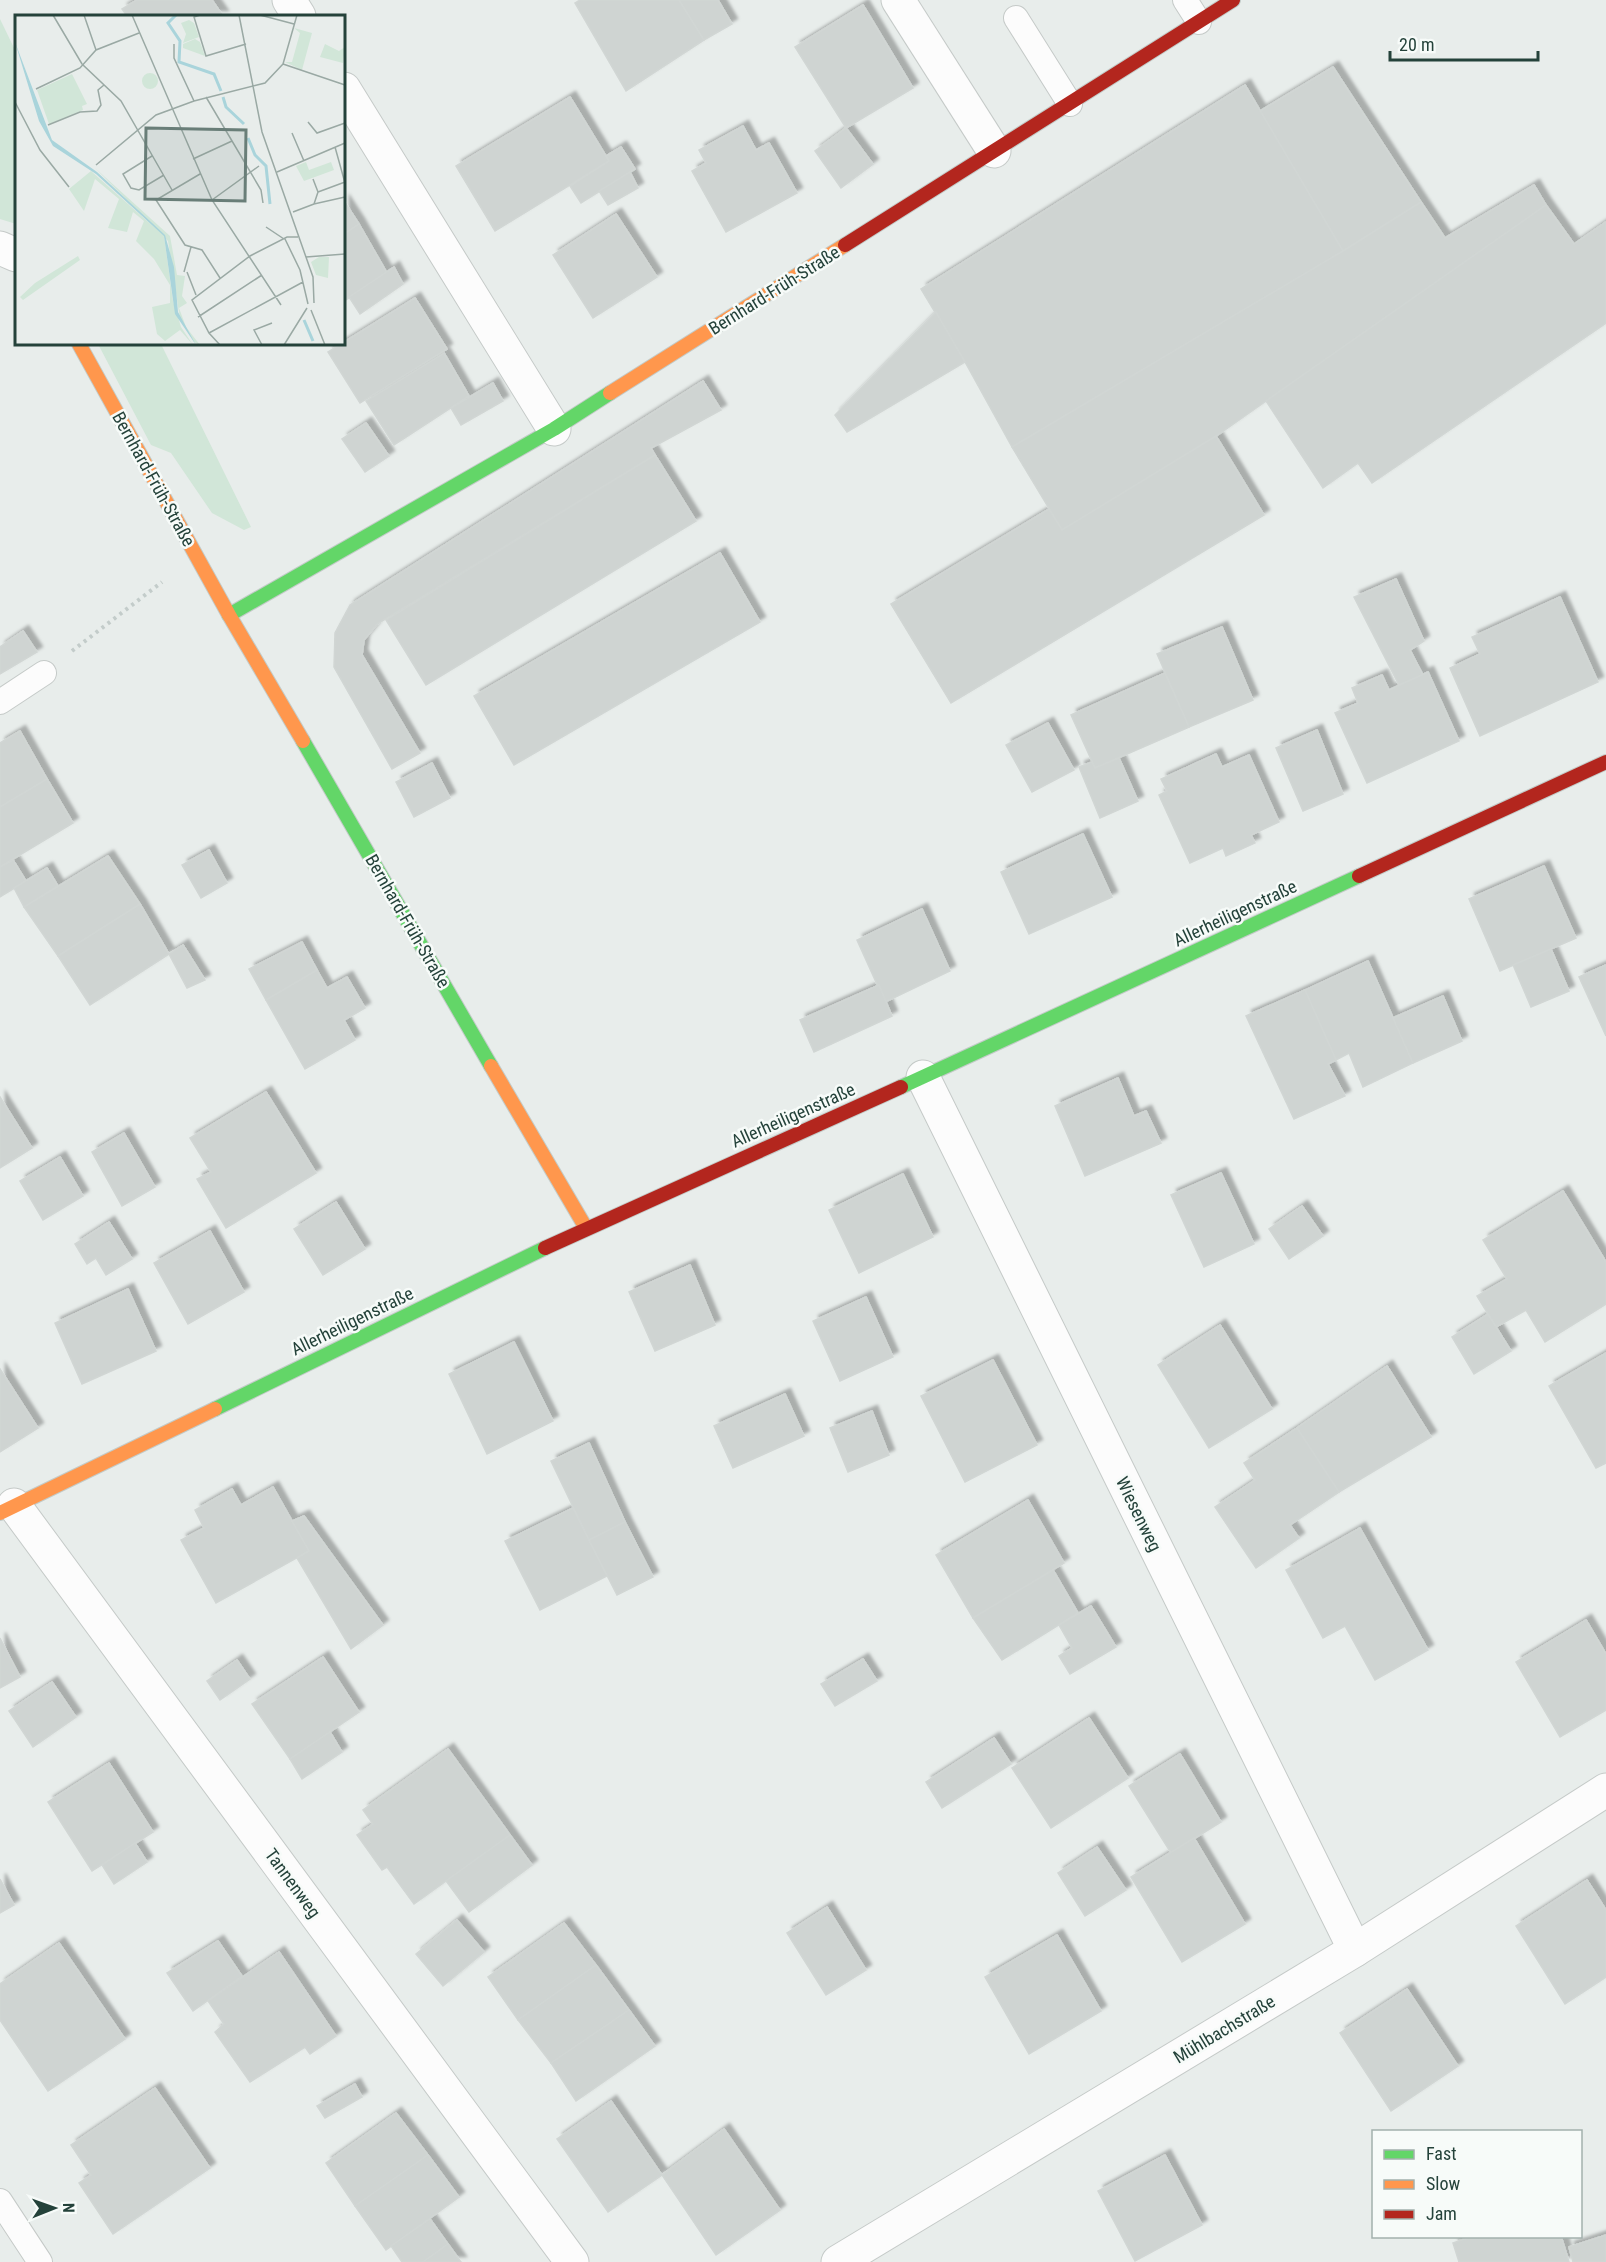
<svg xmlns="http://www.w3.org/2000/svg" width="1606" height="2262" font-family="'Roboto Condensed',sans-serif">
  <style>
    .green { fill: #d1e6d8 }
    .building { fill: #cfd4d2; stroke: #d1d6d4; stroke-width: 1.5; filter: url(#shadow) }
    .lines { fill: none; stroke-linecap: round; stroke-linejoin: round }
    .lane-casing { stroke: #c5cac8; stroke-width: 26 }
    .street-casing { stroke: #c5cac8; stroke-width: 35 }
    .fast-casing { stroke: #c3cbc8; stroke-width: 16 }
    .slow-casing { stroke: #c3cbc8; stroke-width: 16 }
    .jam-casing { stroke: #c3cbc8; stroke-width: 16 }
    .path { stroke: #c3ccca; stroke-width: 4; stroke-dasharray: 3 4.5; stroke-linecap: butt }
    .lane { stroke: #fcfcfc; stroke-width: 24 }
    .street { stroke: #fcfcfc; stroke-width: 33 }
    .fast { stroke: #63d668; stroke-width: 14 }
    .slow { stroke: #ff974d; stroke-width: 14 }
    .jam { stroke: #b3261e; stroke-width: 14 }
    .labels { text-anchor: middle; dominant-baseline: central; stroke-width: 5; stroke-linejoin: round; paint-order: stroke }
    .street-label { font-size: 18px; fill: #24423a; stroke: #f7fbf9 }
    .inset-river { fill: none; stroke: #a9d4db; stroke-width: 3 }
    .inset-road { fill: none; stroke: #9aa9a4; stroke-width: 1.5 }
    .view { fill: #697e78; fill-opacity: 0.15; stroke: #697e78; stroke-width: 3 }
    .inset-edge { fill: none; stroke: #24423a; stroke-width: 3 }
  </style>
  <defs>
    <filter id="shadow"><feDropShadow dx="5.5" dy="-5.5" stdDeviation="1.5" flood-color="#0004"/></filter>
  </defs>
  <rect width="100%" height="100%" fill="#e8edeb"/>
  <!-- green -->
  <g class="green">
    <path d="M0 19 16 52V224L0 219Z"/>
    <path d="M98 344H161L251 527 244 530 212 513 171 453 151 445Z"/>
  </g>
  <!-- building -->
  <g class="building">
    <path d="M137 0H212L223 16H127L122 9Z"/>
    <path d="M580 0H679L704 40 626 91 575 3Z"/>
    <path d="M679 0H718L732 24 704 40Z"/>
    <path d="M863 5 913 88 846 128 795 47Z"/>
    <path d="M1333 67 1421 202 1343 251 1260 111Z"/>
    <path d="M1245 85 1343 251 1012 447 965 362 921 289Z"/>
    <path d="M570 97 609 161 495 231 456 166Z"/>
    <path d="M743 126 756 150 769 143 797 193 726 232 692 171 706 163 699 150Z"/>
    <path d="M846 128 873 164 841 188 815 151Z"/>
    <path d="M621 147 635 169 581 203 570 186 609 161 606 156Z"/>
    <path d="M630 172 638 188 608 205 599 191Z"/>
    <path d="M1534 185 1546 205 1216 436 1062 530 1012 447 1343 251 1421 202 1445 238Z"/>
    <path d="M344 201 359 224 344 234Z"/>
    <path d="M1546 205 1574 244 1606 222V323L1372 483 1358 463 1323 488 1266 401Z"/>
    <path d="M616 214 657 277 593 318 553 255Z"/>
    <path d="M359 224 387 273 344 301V234Z"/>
    <path d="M394 267 403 284 360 314 349 297Z"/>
    <path d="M415 298 447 349 360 403 328 352Z"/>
    <path d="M936 312 965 362 847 432 835 415Z"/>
    <path d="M444 353 469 396 394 445 366 401Z"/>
    <path d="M703 381 721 410 651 448 655 455 377 624 364 640 362 655 420 753 392 769 334 667 335 633 350 605Z"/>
    <path d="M493 383 503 401 461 425 451 408Z"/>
    <path d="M366 423 389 456 365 472 342 439Z"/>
    <path d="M1216 436 1264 515 951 703 891 604 1049 509 1062 530Z"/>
    <path d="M655 455 696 521 426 685 386 620Z"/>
    <path d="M720 553 760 622 514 765 474 696Z"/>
    <path d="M1396 579 1424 641 1410 650 1423 675 1399 685 1354 597Z"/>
    <path d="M1560 597 1598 682 1480 736 1450 668 1480 654 1472 637Z"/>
    <path d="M1222 627 1253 700 1189 727 1157 654Z"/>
    <path d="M23 631 37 652 0 674V647Z"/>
    <path d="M1428 672 1459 741 1367 783 1335 713 1358 703 1352 688 1382 675 1389 690Z"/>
    <path d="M1165 673 1189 727 1095 768 1071 715Z"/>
    <path d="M1048 723 1074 770 1032 792 1006 745Z"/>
    <path d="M1317 730 1343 794 1303 811 1276 748Z"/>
    <path d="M20 731 47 779 0 807V743Z"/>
    <path d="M1216 754 1222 767 1249 755 1279 822 1251 835 1255 843 1226 856 1223 848 1190 863 1159 795 1167 791 1161 779Z"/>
    <path d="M1119 758 1138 801 1100 818 1079 767 1092 762 1095 768Z"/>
    <path d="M432 763 450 798 414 817 396 782Z"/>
    <path d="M47 779 73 823 0 867V807Z"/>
    <path d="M1083 834 1112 897 1029 934 1001 872Z"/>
    <path d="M209 850 227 883 201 898 182 865Z"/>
    <path d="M108 856 140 904 58 956 24 907Z"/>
    <path d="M13 860 26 881 0 897V867Z"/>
    <path d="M1544 866 1576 938 1500 971 1469 899Z"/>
    <path d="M47 868 58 886 24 907 14 888Z"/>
    <path d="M140 904 169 954 90 1005 58 956Z"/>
    <path d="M922 909 950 971 885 1002 857 940Z"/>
    <path d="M302 942 317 970 266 1000 249 969Z"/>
    <path d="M183 945 205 980 187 988 169 954Z"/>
    <path d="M1551 949 1569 991 1531 1007 1513 965Z"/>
    <path d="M1368 961 1413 1063 1363 1087 1349 1053 1336 1060 1305 990Z"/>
    <path d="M1606 965V1036L1579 977Z"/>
    <path d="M317 970 327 988 347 977 365 1008 344 1020 355 1040 305 1069 266 1000Z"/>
    <path d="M879 985 892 1016 814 1052 800 1020Z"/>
    <path d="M1305 990 1336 1060 1328 1064 1345 1096 1294 1119 1246 1016Z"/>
    <path d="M1443 996 1462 1041 1413 1063 1393 1018Z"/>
    <path d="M1118 1078 1134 1116 1146 1111 1161 1143 1085 1176 1055 1106Z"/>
    <path d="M266 1092 316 1173 226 1228 197 1179 211 1172 190 1138Z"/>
    <path d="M0 1097 32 1148 0 1168Z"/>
    <path d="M124 1133 155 1187 122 1206 92 1152Z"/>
    <path d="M60 1157 83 1196 43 1220 20 1181Z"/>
    <path d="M1221 1173 1254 1244 1204 1267 1171 1195Z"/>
    <path d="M903 1174 933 1237 859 1273 829 1210Z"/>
    <path d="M1563 1191 1606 1262V1304L1545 1342 1526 1310 1496 1327 1477 1296 1507 1279 1483 1240Z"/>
    <path d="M336 1202 365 1249 323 1275 294 1229Z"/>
    <path d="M1302 1206 1323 1236 1289 1259 1269 1229Z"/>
    <path d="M109 1222 132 1259 106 1275 96 1258 87 1264 75 1244Z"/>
    <path d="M210 1231 244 1292 188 1324 154 1263Z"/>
    <path d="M690 1265 715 1325 655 1351 629 1292Z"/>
    <path d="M128 1289 156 1351 82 1384 55 1323Z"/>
    <path d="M866 1297 893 1357 840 1381 813 1321Z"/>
    <path d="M1488 1314 1511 1351 1474 1374 1452 1337Z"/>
    <path d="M1220 1325 1272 1409 1209 1448 1158 1365Z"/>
    <path d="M514 1342 553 1421 487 1454 449 1374Z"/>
    <path d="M1606 1353V1463L1596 1468 1549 1386Z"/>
    <path d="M993 1360 1037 1445 965 1482 921 1396Z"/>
    <path d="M1387 1366 1431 1437 1339 1492 1297 1428Z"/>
    <path d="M0 1369 38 1428 0 1452Z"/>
    <path d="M785 1394 804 1436 733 1468 714 1426Z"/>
    <path d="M872 1411 889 1455 848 1472 830 1428Z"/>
    <path d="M1297 1428 1339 1492 1290 1525 1299 1538 1256 1568 1215 1507 1255 1480 1244 1463Z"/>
    <path d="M589 1443 625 1522 589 1540 551 1461Z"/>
    <path d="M273 1487 309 1551 216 1603 181 1540 204 1528 195 1510 232 1489 241 1505Z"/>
    <path d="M1028 1500 1064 1563 973 1618 936 1555Z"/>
    <path d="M573 1508 607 1576 540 1610 505 1541Z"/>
    <path d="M304 1516 383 1625 351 1649 297 1558 309 1551 292 1521Z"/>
    <path d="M625 1522 653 1577 617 1595 589 1540Z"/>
    <path d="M1360 1528 1428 1650 1375 1680 1345 1626 1323 1638 1286 1570Z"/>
    <path d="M1053 1570 1078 1613 1002 1660 973 1618Z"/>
    <path d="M1091 1606 1116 1647 1070 1674 1059 1656 1072 1648 1059 1625Z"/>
    <path d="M1586 1620 1606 1654V1710L1560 1737 1516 1662Z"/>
    <path d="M0 1638 20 1677 0 1688Z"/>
    <path d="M323 1657 359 1712 290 1759 252 1704Z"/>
    <path d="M863 1659 877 1681 835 1706 821 1684Z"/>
    <path d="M237 1660 250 1679 220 1700 207 1681Z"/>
    <path d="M52 1682 76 1717 33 1747 9 1711Z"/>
    <path d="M1089 1718 1128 1778 1051 1828 1012 1768Z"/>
    <path d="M330 1732 342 1752 302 1779 290 1759Z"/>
    <path d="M994 1738 1011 1764 942 1808 926 1782Z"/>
    <path d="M448 1749 510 1835 414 1904 387 1867 382 1870 357 1835 373 1824 363 1810Z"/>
    <path d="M1180 1754 1221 1822 1171 1853 1129 1786Z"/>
    <path d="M109 1763 153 1832 92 1871 48 1802Z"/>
    <path d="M510 1835 532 1865 469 1912 446 1881Z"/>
    <path d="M1194 1838 1245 1924 1182 1962 1131 1877Z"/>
    <path d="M135 1843 147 1862 114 1884 102 1865Z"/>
    <path d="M1097 1847 1126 1890 1085 1916 1058 1873Z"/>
    <path d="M0 1879 14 1905 0 1913Z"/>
    <path d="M1587 1880 1606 1910V1977L1565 2004 1516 1926Z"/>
    <path d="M827 1907 866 1970 826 1995 787 1933Z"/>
    <path d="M457 1920 484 1952 443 1986 416 1954Z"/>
    <path d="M564 1923 596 1965 518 2020 488 1977Z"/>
    <path d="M1057 1935 1101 2011 1029 2054 985 1977Z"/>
    <path d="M218 1941 242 1976 193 2011 167 1973Z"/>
    <path d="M59 1943 125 2039 48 2091 0 2020V1984Z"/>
    <path d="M279 1952 336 2036 310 2054 305 2047 250 2082 215 2032 224 2024 208 2001Z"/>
    <path d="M596 1965 629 2010 551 2063 518 2020Z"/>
    <path d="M1407 1989 1458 2066 1391 2111 1340 2033Z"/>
    <path d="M629 2010 655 2046 576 2101 551 2063Z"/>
    <path d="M355 2084 362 2097 325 2118 317 2106Z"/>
    <path d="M155 2088 210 2168 113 2234 79 2183 91 2175 71 2145Z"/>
    <path d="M611 2101 662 2175 608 2212 557 2139Z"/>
    <path d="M396 2113 428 2155 355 2206 326 2163Z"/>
    <path d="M724 2129 780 2210 716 2255 662 2175Z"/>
    <path d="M428 2155 459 2197 386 2250 355 2206Z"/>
    <path d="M1165 2155 1202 2225 1135 2261 1098 2191Z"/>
    <path d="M430 2219 448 2244 423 2262H402L391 2246Z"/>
    <path d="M1606 2235V2262H1573L1569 2247Z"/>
    <path d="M1473 2236H1561L1569 2262H1459L1453 2243Z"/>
    <path d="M448 2244 461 2262H423Z"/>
  </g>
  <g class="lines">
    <defs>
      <g id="lane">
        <path d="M1185 0 1199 22"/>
        <path d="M1016 18 1070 104"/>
        <path d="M0 702 44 673"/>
        <path d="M0 2201 40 2262"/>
      </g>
      <g id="street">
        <path d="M289 0 299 16"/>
        <path d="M898 0 994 151"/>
        <path d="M344 89 554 429"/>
        <path d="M0 248 16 255"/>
        <path d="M923 1077 1355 1950"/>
        <path d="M14 1505 572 2262"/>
        <path d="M838 2262 1355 1950 1606 1790"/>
      </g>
      <g id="fast">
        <path d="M229 615 554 429 610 393"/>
        <path d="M303 741 491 1066"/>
        <path d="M901 1087 1359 876"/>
        <path d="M215 1409 545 1248"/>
      </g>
      <g id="slow">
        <path d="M79 344 229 615 303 741"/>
        <path d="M610 393 845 245"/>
        <path d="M491 1066 586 1228"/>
        <path d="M0 1513 215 1409"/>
      </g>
      <g id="jam">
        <path d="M845 245 1233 0"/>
        <path d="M1359 876 1606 762"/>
        <path d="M545 1248 901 1087"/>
      </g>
    </defs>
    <!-- lane casing -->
    <use href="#lane" class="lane-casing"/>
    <!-- street casing -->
    <use href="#street" class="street-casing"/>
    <!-- fast casing -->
    <use href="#fast" class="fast-casing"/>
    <!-- slow casing -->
    <use href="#slow" class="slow-casing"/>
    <!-- jam casing -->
    <use href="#jam" class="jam-casing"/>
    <!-- path -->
    <path class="path" d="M72 651 162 582"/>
    <!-- lane -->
    <use href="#lane" class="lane"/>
    <!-- street -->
    <use href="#street" class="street"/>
    <!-- fast -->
    <use href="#fast" class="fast"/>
    <!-- slow -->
    <use href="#slow" class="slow"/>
    <!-- jam -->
    <use href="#jam" class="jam"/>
  </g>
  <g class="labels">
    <!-- street labels -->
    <g class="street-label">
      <text transform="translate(774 290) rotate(-32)">Bernhard-Früh-Straße</text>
      <text transform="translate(154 479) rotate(61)">Bernhard-Früh-Straße</text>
      <text transform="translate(1235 913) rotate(-25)">Allerheiligenstraße</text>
      <text transform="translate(408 921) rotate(60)">Bernhard-Früh-Straße</text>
      <text transform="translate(793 1115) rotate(-24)">Allerheiligenstraße</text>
      <text transform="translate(352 1321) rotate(-26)">Allerheiligenstraße</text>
      <text transform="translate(1139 1514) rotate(64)">Wiesenweg</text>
      <text transform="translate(293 1883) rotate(54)">Tannenweg</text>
      <text transform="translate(1224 2029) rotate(-31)">Mühlbachstraße</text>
    </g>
  </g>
  <!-- overview -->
  <g transform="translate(15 15)">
    <rect width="330" height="330" fill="#e8edeb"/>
    <path d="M174 5 179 8 184 22 168 28 171 19 166 8ZM279 13 297 18 287 55 270 47H277L285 18ZM180 24 185 27 190 41 168 33V29ZM310 29 324 36 330 32 328 48 305 42ZM127 66a8 8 0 1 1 16 0a8 8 0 1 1-16 0ZM57 59 72 89 67 91 68 95 34 109 22 75ZM291 147 294 155 316 147 319 155 289 166 281 151ZM80 153 155 221 162 260 170 261 167 281 172 288 164 293 171 312 185 330 179 327 165 304 153 226ZM76 156 149 221 158 286 166 312 178 330 165 315 150 326 142 319 137 292 155 288V270L139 244 121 226 129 206 118 197 112 217 93 213 104 184 80 164 69 196 54 174ZM63 241 65 245 8 285 5 282 20 268ZM304 242H314L313 263 301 260 296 247Z" fill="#d1e6d8"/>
    <path d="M0 27 37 125 82 157 150 220 159 252 163 297 181 330 160 299 149 221 81 159 38 131 24 106Z" fill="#a9d4db"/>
    <path class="inset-river" d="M161 0 153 8 165 26 164 47 199 59 206 76M208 82 211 92 229 109M233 123 240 140 251 151 255 189M289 305 298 326"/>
    <path class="inset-road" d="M38 0 67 49 106 86 157 175M69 0 81 35M117 0 197 185 266 290M185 0 179 2 191 41 231 29M224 0 247 117 298 262 299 288M245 0 279 9M159 29V43L179 86M268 49 330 70M268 49 282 0M21 74 65 53 81 35 124 18M191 82 246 175 248 188M0 87 25 135 54 172M293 107 302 118 330 108M33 110 65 97 82 96 86 90 83 75 89 70M277 118 289 146M320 132 330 168M137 141 108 159 116 173 124 175 149 160M178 144 217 126M81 150 141 100 179 86 250 68 268 49M262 157 330 128M185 159 141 185 170 230 187 235 205 263M298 164 303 177 299 189 330 182M303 177 330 167M197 185 244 151M278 197 299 189M251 212 269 224M270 224 285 255 293 289M291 242 330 239M169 257 176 232M172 257 181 280M296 295 310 330M183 302 247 260M194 318 288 267M205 330 194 318 177 285 235 241 272 222H283M247 330 239 315 257 308M269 330 292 293"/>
    <path class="view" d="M131 113 231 115 230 186 130 184Z"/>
    <rect width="330" height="330" class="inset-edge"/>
  </g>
  <!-- legend -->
  <rect x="1372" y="2130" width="210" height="108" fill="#f7fbf9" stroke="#a3b1ad" stroke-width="1.5"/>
  <rect x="1384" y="2150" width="30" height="9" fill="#63d668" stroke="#a3b1ad" stroke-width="1.5"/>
  <text x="1426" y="2160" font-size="18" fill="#24423a">Fast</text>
  <rect x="1384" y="2180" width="30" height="9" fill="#ff974d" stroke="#a3b1ad" stroke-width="1.5"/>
  <text x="1426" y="2190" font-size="18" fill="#24423a">Slow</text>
  <rect x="1384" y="2210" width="30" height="9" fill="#b3261e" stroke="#a3b1ad" stroke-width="1.5"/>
  <text x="1426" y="2220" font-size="18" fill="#24423a">Jam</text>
  <!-- north arrow -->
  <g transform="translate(54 2208) rotate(89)" stroke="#f7fbf9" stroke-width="4.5" paint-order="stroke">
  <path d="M0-4.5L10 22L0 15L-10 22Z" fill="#24423a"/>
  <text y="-9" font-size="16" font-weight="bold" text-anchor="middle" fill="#24423a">N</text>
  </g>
  <!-- scale -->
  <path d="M1390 51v9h148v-9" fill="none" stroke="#24423a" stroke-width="3"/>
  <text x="1399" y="51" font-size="18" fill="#24423a" stroke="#f7fbf9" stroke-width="4.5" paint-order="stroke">20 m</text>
</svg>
